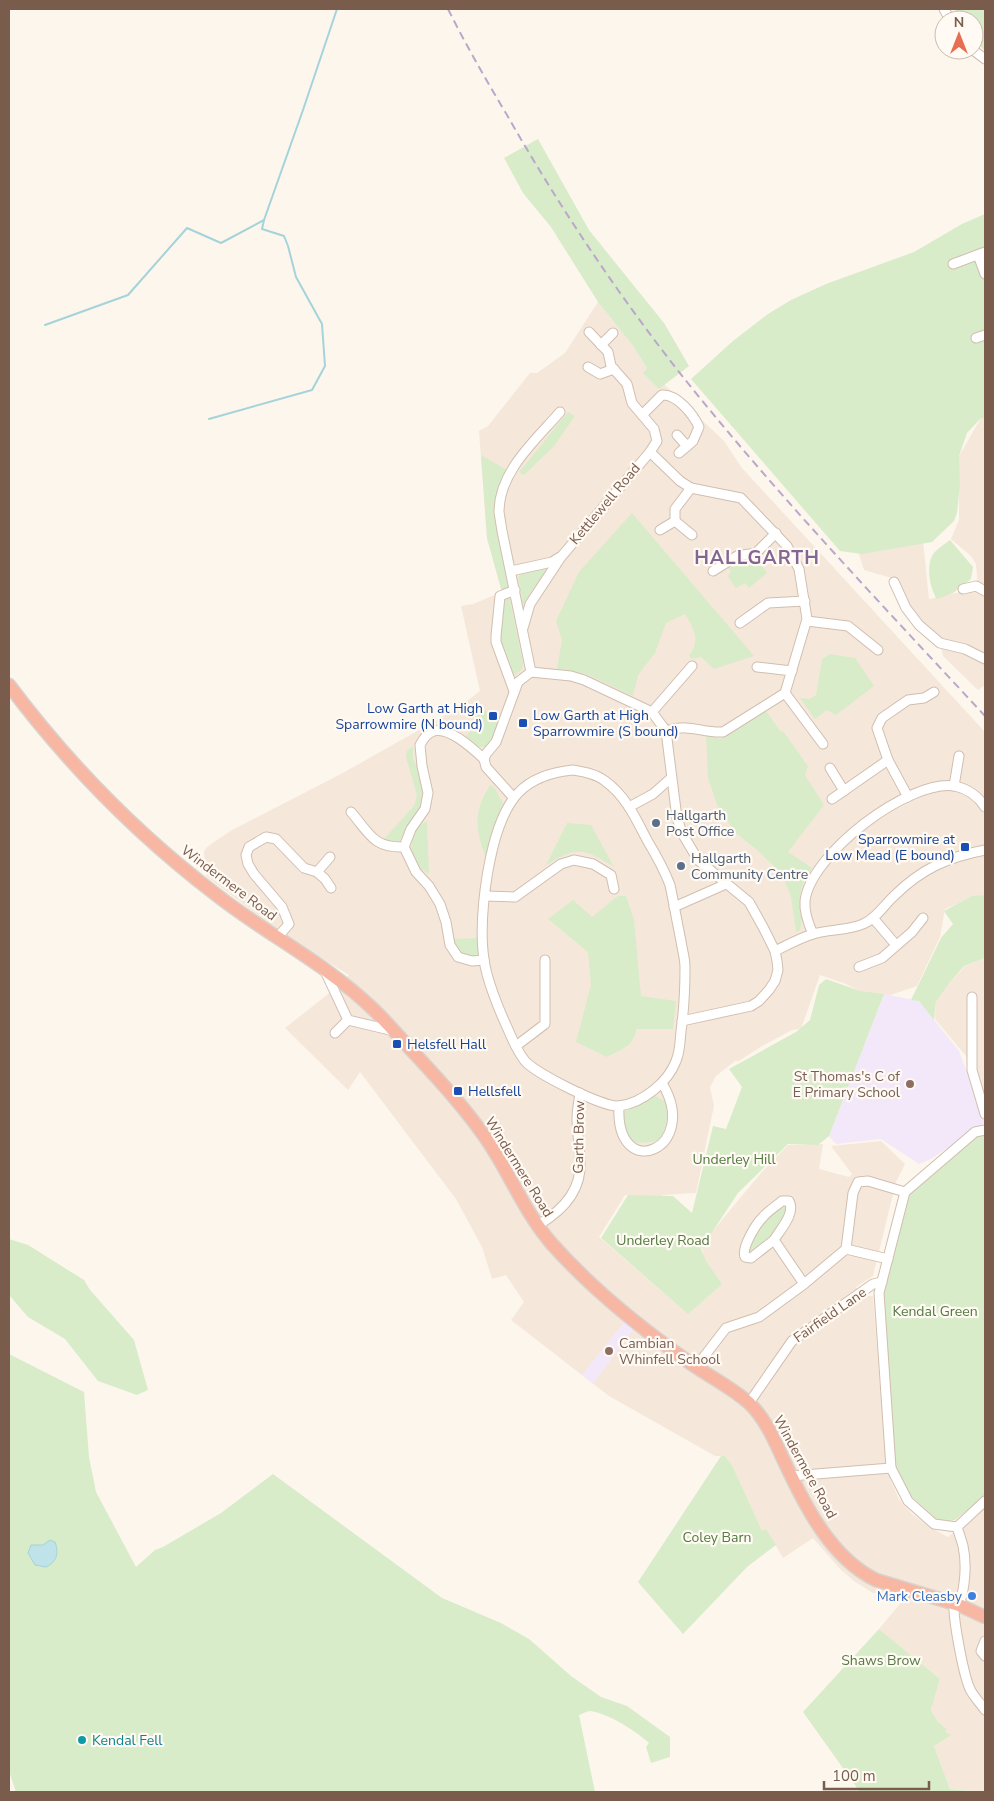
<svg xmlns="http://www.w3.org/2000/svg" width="994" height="1801" font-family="'Nunito Sans',sans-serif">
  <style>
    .residential { fill: #f5e8da }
    .education { fill: #f3e8fa }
    .green { fill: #d8ecc9 }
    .water { fill: #bfe3e8; stroke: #a5d3da }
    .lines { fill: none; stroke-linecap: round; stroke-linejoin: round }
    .stream { stroke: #a5d3da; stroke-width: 2 }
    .minor-casing { stroke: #d1beb0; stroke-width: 11 }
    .highway-casing { stroke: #dad1cd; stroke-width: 15 }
    .minor { stroke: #fff; stroke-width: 9 }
    .highway { stroke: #f7b7a3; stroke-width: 12 }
    .rail { stroke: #b9a8c9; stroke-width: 2; stroke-dasharray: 8 5; stroke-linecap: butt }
    .transit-dot { fill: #1a4fb4; stroke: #fffaf3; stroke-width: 2 }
    .service-dot { fill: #5c6f8a; stroke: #fffaf3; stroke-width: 2 }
    .education-dot { fill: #8d6e63; stroke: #fffaf3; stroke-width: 2 }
    .shop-dot { fill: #3f7fe0; stroke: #fffaf3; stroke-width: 2 }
    .culture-dot { fill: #0f9aa8; stroke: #fffaf3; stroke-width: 2 }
    .labels { text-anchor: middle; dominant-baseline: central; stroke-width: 4.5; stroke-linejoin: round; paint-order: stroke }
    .street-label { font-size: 14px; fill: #7a5c4d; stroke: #fffaf3 }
    .transit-label { font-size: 14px; fill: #164399; stroke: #fffaf3; text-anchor: start }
    .service-label { font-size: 14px; fill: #4e5e75; stroke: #fffaf3; text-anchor: start }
    .education-label { font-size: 14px; fill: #785e54; stroke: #fffaf3; text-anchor: end }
    .park-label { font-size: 14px; fill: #537a41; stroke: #fffaf3 }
    .shop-label { font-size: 14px; fill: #366cbe; stroke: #fffaf3; text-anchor: end }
    .culture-label { font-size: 14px; fill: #0d838f; stroke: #fffaf3; text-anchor: start }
    .district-label { font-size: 19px; font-weight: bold; letter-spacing: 1px; fill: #846695; stroke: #fffaf3 }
  </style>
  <rect width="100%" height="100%" fill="#fdf6ec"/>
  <!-- residential -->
  <g class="residential">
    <path d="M598 302 633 346 647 368 724 441 742 468 985 732V895L973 897 945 909 940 937 917 986 876 1000 846 984 820 975 801 1029 792 1030 762 1046 739 1061H735L716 1076 710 1087 714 1106 696 1193 662 1195 661 1198 625 1195 599 1237 686 1312 719 1283 704 1258 702 1248 711 1233 761 1173 788 1145 823 1144 819 1169 849 1177 852 1174 831 1146 881 1141 905 1164 896 1182 873 1276 856 1287 864 1296H873L886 1464 890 1479 899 1499 911 1513 928 1526 948 1537 985 1505V1792L950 1789 934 1746 947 1729 938 1722 931 1710 940 1679 879 1629 904 1599 892 1594 873 1593 854 1581 840 1569 813 1538 783 1558 766 1529 762 1532 732 1465 725 1456H715L609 1396 511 1320 524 1302 506 1275 492 1279 482 1247 456 1199 360 1072 348 1090 285 1028 332 991 349 975 287 937 206 876 204 852 207 847 232 830 341 774 458 708 480 691 461 606 473 604 502 592 487 538 479 431 488 426 530 373H537L565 353Z"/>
    <path d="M981 418 985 419V685L978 690 943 656 939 638 909 611 898 580 864 570 858 551 923 541 929 599 978 588 976 564 971 556 951 539 959 520V456Z"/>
    <path d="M985 958V1099L976 1073 966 1056 935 1019 936 998 965 966Z"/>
  </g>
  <!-- education -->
  <g class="education">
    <path d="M884 994 919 1001 959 1051 984 1117V1123L931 1159 919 1164 881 1139 836 1144 829 1136Z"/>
    <path d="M625 1321 633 1330 593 1384 582 1375Z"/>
  </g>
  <!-- green -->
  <g class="green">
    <path d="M955 9H985V51L974 40V20H966V13L956 11Z"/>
    <path d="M538 139 589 230 664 323 689 366 659 389 643 373 647 368 633 346 598 302 551 227 523 193 504 158Z"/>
    <path d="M985 214V419L981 418 967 433 959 456 960 484 957 513 954 521 932 542 862 554 840 551 691 379 733 341 768 314 791 300 826 284 914 252 962 224Z"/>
    <path d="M568 412 575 416 554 446 524 475 519 472Z"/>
    <path d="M481 455 507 470 500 483 497 498 510 590 502 592 487 538Z"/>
    <path d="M632 513 754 656 714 669 701 657 692 659 689 656C701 640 694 629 685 614L666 623 655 653 638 675 633 696 586 674 557 669 562 640 556 621 579 572Z"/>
    <path d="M950 540 973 567 971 579 953 593 937 599C930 589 925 564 934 553 938 548 945 544 950 540Z"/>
    <path d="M754 555 767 573 749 588 745 583 736 588 728 577 731 571 726 567 732 564H748L749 557Z"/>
    <path d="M543 567 546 570 545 573 530 593 523 605 518 577 524 572Z"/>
    <path d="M509 595 523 663 522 669 512 678 499 637 501 602Z"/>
    <path d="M830 654 855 658 874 686 836 715 827 710 815 719 800 698 810 699 816 695 822 659Z"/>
    <path d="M480 709 502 716 494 739 488 747H476L466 736 476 724 477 713Z"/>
    <path d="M766 711 781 732 783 731 808 766 805 775 824 805 788 852 812 868C803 881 798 893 800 909 801 917 802 922 800 930L796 932 791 897 782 874 757 850 737 834 719 810 708 778 706 735 720 739Z"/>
    <path d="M413 746V759L419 771 425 795 421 808 408 825 399 842 394 844 382 841 414 806 417 795 406 757 407 751Z"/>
    <path d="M490 785 494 787 503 803 491 833 486 858C475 827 473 814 490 785Z"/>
    <path d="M427 821 429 874 418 867 411 850 413 833 418 827Z"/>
    <path d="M567 823 591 825 614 867C584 848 577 846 546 865Z"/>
    <path d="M985 895V958L964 966 951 981 936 1001 934 1020 919 1001 911 1000 941 938 953 924 944 911 972 896Z"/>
    <path d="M618 896H626L634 920 641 996 676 1001 673 1029H636C634 1047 621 1049 607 1057L576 1042 591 985 588 952 548 919 573 900 592 917Z"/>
    <path d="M477 938 479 950 476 956 462 954 456 947 453 939Z"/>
    <path d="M826 979 860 991 884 994 829 1136 818 1145 788 1144 738 1193 701 1249 706 1261 722 1284 688 1314 601 1238 628 1195 673 1196 692 1213 713 1126 726 1129 742 1087 729 1069 796 1032 810 1020 819 985Z"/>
    <path d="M655 1096 665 1101C669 1114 666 1127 661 1140 629 1147 628 1142 622 1112L636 1107Z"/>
    <path d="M979 1135H985V1496L955 1520 946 1522 935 1518 911 1496 893 1463 884 1293 909 1193 974 1137Z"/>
    <path d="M786 1205 788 1207C781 1224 766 1245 749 1253L747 1251C754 1236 769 1209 786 1205Z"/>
    <path d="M9 1239 28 1245 84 1280 90 1290 134 1340 148 1390 137 1395 98 1381 65 1339 28 1317 9 1295Z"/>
    <path d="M9 1354 84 1392 89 1457 96 1492 136 1567 155 1550 163 1547 221 1513 273 1474 442 1598 501 1623 529 1639 571 1676 601 1697 627 1706 670 1737V1757L651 1763 646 1747 649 1743C636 1731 608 1713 590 1711 587 1711 582 1714 579 1715L595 1792H16L9 1771Z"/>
    <path d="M721 1456H725L732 1465 762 1531 766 1529 776 1545 747 1567 683 1634 638 1582Z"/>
    <path d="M879 1629 940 1679 931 1710 938 1722 947 1729 945 1732 951 1735 934 1746 950 1789 980 1792H860L803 1712Z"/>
  </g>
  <!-- water -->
  <path class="water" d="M50 1540 55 1542C59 1553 57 1562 46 1567L35 1565 28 1553 31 1545H43Z"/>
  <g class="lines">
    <!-- stream -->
    <g class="stream">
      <path d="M45 325 128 295 187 228 221 243 264 220 303 110 337 9"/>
      <path d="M209 419 312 390 325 366 322 324 296 277 288 246 284 236 262 229 264 220"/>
    </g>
    <defs>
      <g id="minor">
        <path d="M944 9 950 20"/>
        <path d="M973 50 985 59"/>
        <path d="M978 255 985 274"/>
        <path d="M953 264 985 252"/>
        <path d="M976 338 985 335"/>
        <path d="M601 345 613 333"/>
        <path d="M588 367 600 374 614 369"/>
        <path d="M642 415 662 395C677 394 693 414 699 427L693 441 679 453"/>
        <path d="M677 435 687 446"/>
        <path d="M650 452 680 481 691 488 741 498 787 546 799 569 807 619 785 693 723 732C700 733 691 723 666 731"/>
        <path d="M675 521 692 535"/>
        <path d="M660 530 675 521V509L691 488"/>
        <path d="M511 571 552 562 560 557"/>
        <path d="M713 571 737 556 756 553 776 533"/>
        <path d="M894 582 906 608 919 625 940 643 965 649 985 659"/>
        <path d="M963 589 976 586 985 591"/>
        <path d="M807 621 848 626 878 650"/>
        <path d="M740 623 768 603 805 601"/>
        <path d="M523 628 530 604 561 557 650 452 657 441 654 429 632 403 627 384 611 366 608 352 589 332"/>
        <path d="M757 667 792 671"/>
        <path d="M531 672 502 531C501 525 500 518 499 512 499 471 536 440 560 412"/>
        <path d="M514 691 496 642V636L500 596 515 590"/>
        <path d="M785 693 823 744"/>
        <path d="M652 712 692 666"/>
        <path d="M484 759 486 754 496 742 518 682 531 672 571 676 584 680 652 712 666 731 677 818 682 833 698 860 749 902 763 927 775 951 777 961 778 970 775 981 769 990 759 1001 751 1006 682 1021"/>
        <path d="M830 768 844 791"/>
        <path d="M573 770C584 772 596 774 605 781 626 796 636 819 647 840 656 855 664 869 670 885 674 904 677 922 681 941 682 949 685 958 685 967 685 988 684 1010 681 1031 680 1041 680 1052 676 1061 668 1082 643 1103 619 1106 604 1108 535 1073 525 1061 517 1051 512 1039 507 1027 499 1010 486 978 484 959 479 927 485 879 493 847 505 800 522 775 573 770Z"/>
        <path d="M954 786 959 756"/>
        <path d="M908 797 888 760 877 728 882 718 908 700 924 698 934 692"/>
        <path d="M832 799 888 760"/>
        <path d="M629 807 653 794 671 778"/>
        <path d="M351 812C370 834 373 848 404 847"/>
        <path d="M317 872 330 857"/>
        <path d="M485 896 515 897 561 864 574 860 593 864 611 875 614 889"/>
        <path d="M674 907 726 884"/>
        <path d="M873 918 896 945"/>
        <path d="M813 934C808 923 804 912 805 901 810 855 908 779 955 786 968 789 978 796 985 807"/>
        <path d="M279 938 282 932 289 924 282 907 254 874 248 864 246 855 249 847 266 837 276 839 304 868 317 872 325 879 331 888"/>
        <path d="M775 951C787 945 800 938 813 934 829 929 847 931 863 924 876 919 884 905 894 896 921 869 948 857 985 850"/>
        <path d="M484 960 472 961 458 957 450 945 446 922 440 904 429 886 416 872 404 847 411 829 425 809 428 793 422 766 420 745C423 739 427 733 434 731 450 727 473 749 484 759L486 767 513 797"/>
        <path d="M859 967 882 958 912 932 923 918"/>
        <path d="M325 971 348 1020 394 1031"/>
        <path d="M972 997V1070L985 1114"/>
        <path d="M335 1033 348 1020"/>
        <path d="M516 1046 545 1024V960"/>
        <path d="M619 1106C615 1185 702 1149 662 1083"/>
        <path d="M538 1225C562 1211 582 1191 580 1161 580 1147 577 1133 577 1119 577 1110 579 1101 580 1093"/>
        <path d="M774 1240 751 1258 745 1257C741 1248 756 1224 763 1217 768 1211 776 1206 782 1201H789C796 1213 780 1230 774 1240L804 1284"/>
        <path d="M846 1249 853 1193 858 1182 868 1181 905 1192"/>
        <path d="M696 1367 726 1328 759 1317 804 1284 846 1249 888 1259"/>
        <path d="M749 1403 792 1341 873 1284 882 1282"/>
        <path d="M791 1476 891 1468"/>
        <path d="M957 1527 934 1524 908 1501 891 1468 879 1293 905 1192 975 1132 985 1130"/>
        <path d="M957 1527C959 1533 961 1539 963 1546 967 1564 965 1588 959 1605"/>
        <path d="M957 1527 985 1501"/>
        <path d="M954 1604C953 1619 964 1679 971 1691 975 1698 981 1704 985 1710"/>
        <path d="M985 1641 981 1651 985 1656"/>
      </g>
      <path id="highway" d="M9 685C69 765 139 836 218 896 268 935 326 964 372 1008 387 1022 401 1039 415 1054 440 1081 464 1107 485 1137 509 1171 524 1212 552 1244 591 1288 638 1326 686 1360 706 1375 730 1386 749 1403 766 1419 775 1442 785 1463 805 1506 831 1558 876 1580L959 1605 985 1617"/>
    </defs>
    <!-- minor casing -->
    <use href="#minor" class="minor-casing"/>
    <!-- highway casing -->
    <use href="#highway" class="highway-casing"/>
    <!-- minor -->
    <use href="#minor" class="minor"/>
    <!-- highway -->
    <use href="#highway" class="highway"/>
    <!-- rail -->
    <path class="rail" d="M448 9C466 45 486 80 507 115 560 208 620 298 687 382 780 498 884 607 985 716"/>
  </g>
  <!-- markers -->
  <g class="transit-dot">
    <rect x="488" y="711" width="10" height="10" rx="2.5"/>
    <rect x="518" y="718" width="10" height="10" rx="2.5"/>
    <rect x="960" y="842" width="10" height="10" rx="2.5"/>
    <rect x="392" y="1039" width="10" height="10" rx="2.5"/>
    <rect x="453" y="1086" width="10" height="10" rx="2.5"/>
  </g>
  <g class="service-dot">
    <circle cx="656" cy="823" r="5"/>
    <circle cx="681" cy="866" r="5"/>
  </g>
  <g class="education-dot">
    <circle cx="910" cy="1084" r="5"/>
    <circle cx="609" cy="1351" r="5"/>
  </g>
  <circle class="shop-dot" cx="972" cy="1596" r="5"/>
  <circle class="culture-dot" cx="82" cy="1740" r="5"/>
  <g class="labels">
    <!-- street labels -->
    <g class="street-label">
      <text transform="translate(605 504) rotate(-50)">Kettlewell Road</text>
      <text transform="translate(229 883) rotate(37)">Windermere Road</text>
      <text transform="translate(579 1137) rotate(-89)">Garth Brow</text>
      <text transform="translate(519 1167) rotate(58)">Windermere Road</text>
      <text transform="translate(830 1315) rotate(-35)">Fairfield Lane</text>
      <text transform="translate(805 1467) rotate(61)">Windermere Road</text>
    </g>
    <!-- transit labels -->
    <g class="transit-label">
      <text x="483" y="708" text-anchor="end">Low Garth at High<tspan x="483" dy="16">Sparrowmire (N bound)</tspan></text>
      <text x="533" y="715">Low Garth at High<tspan x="533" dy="16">Sparrowmire (S bound)</tspan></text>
      <text x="955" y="839" text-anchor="end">Sparrowmire at<tspan x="955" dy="16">Low Mead (E bound)</tspan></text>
      <text x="407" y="1044">Helsfell Hall</text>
      <text x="468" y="1091">Hellsfell</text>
    </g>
    <!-- service labels -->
    <g class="service-label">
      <text x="666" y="815">Hallgarth<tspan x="666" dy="16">Post Office</tspan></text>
      <text x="691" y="858">Hallgarth<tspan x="691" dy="16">Community Centre</tspan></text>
    </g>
    <!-- education labels -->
    <g class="education-label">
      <text x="900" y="1076">St Thomas's C of<tspan x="900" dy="16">E Primary School</tspan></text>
      <text x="619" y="1343" text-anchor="start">Cambian<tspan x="619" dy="16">Whinfell School</tspan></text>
    </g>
    <!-- park labels -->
    <g class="park-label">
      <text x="734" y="1159">Underley Hill</text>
      <text x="663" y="1240">Underley Road</text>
      <text x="935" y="1311">Kendal Green</text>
      <text x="717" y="1537">Coley Barn</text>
      <text x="881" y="1660">Shaws Brow</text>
    </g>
    <!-- shop labels -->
    <g class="shop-label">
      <text x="962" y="1596">Mark Cleasby</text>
    </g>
    <!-- culture labels -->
    <g class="culture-label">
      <text x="92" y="1740">Kendal Fell</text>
    </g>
    <!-- district labels -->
    <g class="district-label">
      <text x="757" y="558">HALLGARTH</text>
    </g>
  </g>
  <!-- border -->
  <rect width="994" height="1801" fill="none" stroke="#7a5c4d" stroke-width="20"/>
  <!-- north arrow -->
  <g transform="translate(959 35)"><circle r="24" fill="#fffaf3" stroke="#cabbb1"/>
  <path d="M0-4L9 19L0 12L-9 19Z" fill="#e76f51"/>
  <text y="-8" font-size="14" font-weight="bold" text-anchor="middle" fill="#7a5c4d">N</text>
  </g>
  <!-- scale -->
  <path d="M824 1781v8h105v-8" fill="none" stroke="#7a5c4d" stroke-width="2.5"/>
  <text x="832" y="1781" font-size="15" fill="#7a5c4d" stroke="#fffaf3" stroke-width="4" paint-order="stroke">100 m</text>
</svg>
